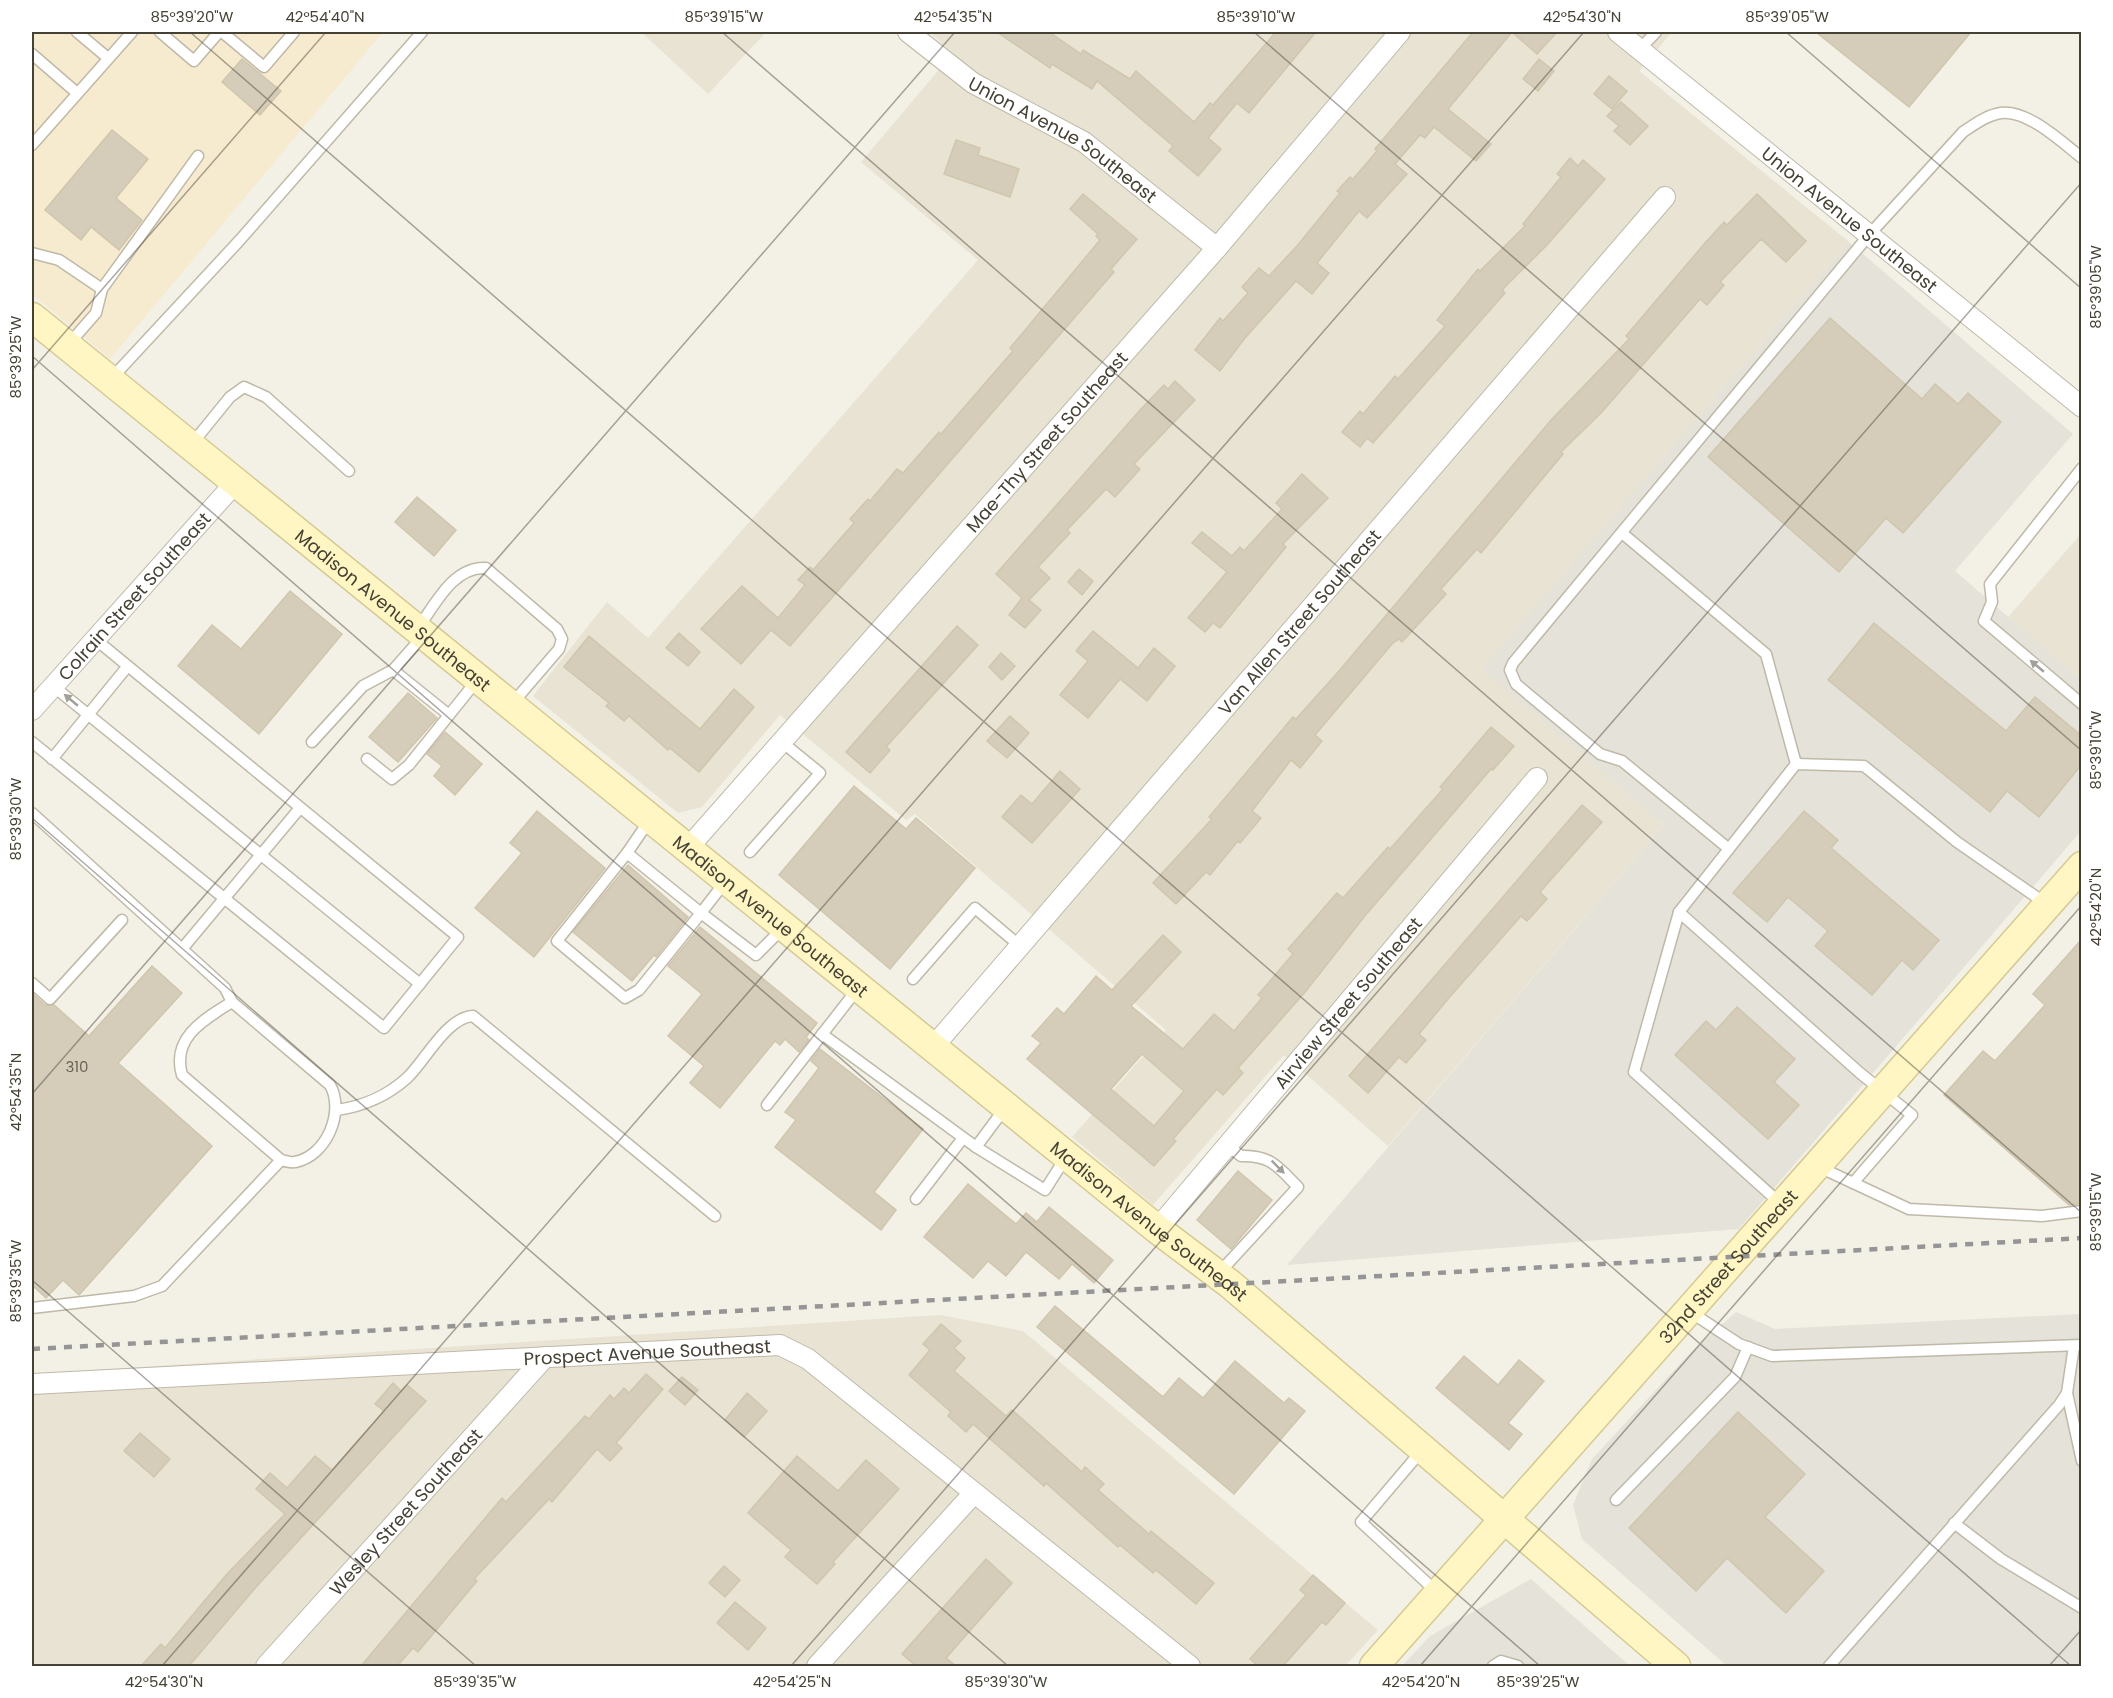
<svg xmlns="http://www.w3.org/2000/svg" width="2113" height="1698" font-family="Poppins,sans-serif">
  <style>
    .residential { fill: #e8e3d3 }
    .commercial { fill: #f6eacf }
    .industrial { fill: #e5e2da }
    .building { fill: #d5cdba; stroke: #d0c6ad; stroke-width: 1.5; fill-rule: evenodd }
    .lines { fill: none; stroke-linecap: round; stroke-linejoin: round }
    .lane-casing { stroke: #bfb9a8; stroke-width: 13 }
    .street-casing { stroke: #bfb9a8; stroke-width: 22 }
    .secondary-casing { stroke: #d5ca93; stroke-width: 31 }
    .lane { stroke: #fff; stroke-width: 10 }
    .street { stroke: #fff; stroke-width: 20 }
    .secondary { stroke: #fff6c4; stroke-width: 28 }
    .rail { stroke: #959595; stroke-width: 4.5; stroke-dasharray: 8 8; stroke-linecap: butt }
    .oneway { fill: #a2a09a }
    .ticks { fill: none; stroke: #464135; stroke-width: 1.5; stroke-opacity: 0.45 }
    .labels { text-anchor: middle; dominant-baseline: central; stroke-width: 4.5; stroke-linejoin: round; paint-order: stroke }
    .number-label { font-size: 15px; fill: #6a6456 }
    .street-label { font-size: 18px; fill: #464135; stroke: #fff }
    .neatline { fill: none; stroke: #464135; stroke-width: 2 }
    .ticks-label { font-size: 15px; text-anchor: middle; fill: #464135 }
  </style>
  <rect width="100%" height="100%" fill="#f3f0e5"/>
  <!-- residential -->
  <g class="residential">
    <path d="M641 32H766L708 94Z"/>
    <path d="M929 32H1672L1639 71 1849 242 1483 669 1664 825 1388 1146 1284 1055 1153 1205 1072 1137 1166 1030 915 814 906 820 780 715 702 807 678 813 533 696 607 602 648 638 978 260 861 162 953 53Z"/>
    <path d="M2081 534V680L2008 617Z"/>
    <path d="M940 1315 1023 1331 1378 1630 1345 1666H32V1374Z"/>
  </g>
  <!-- commercial -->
  <path class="commercial" d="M32 32H383L110 359 32 294Z"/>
  <!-- industrial -->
  <g class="industrial">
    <path d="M1849 242 2073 434 1955 571 2081 680V831L1739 1229 1287 1265 1664 825 1482 669Z"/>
    <path d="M1736 1312 1775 1329 2081 1314V1666H1727L1582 1539 1573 1505 1592 1459 1690 1353Z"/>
    <path d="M1531 1579 1630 1666H1402L1430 1636Z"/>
  </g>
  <!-- building -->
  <g class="building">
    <path d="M997 32H1049L1081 54 1083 50 1130 79 1136 71 1194 122 1210 103 1213 105 1276 32H1316L1249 113 1237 103 1208 138 1221 149 1198 176 1169 151 1173 146 1097 81 1092 89 1052 64 1050 68Z"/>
    <path d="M1473 32H1557L1537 54 1512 32 1448 109 1491 144 1476 161 1434 127 1425 138 1420 135 1395 164 1407 174 1367 218 1359 211 1317 263 1329 273 1312 294 1296 281 1245 338 1220 371 1195 350 1220 318 1223 321 1248 293 1242 287 1259 268 1269 276 1297 246 1340 193 1337 191 1350 177 1353 179 1377 151 1375 149Z"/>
    <path d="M1816 32H1971L1909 107Z"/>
    <path d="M242 59 281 91 260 115 222 82Z"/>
    <path d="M1539 59 1554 71 1538 91 1523 79Z"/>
    <path d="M1609 76 1627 91 1612 109 1594 94Z"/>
    <path d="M1621 102 1648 126 1630 145 1614 131 1619 126 1607 116Z"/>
    <path d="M112 130 148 159 116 198 142 220 119 250 91 227 81 240 45 210Z"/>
    <path d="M956 140 980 148 978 155 1019 169 1010 197 944 174Z"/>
    <path d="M1570 158 1578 166 1583 160 1605 179 1547 245 1502 290 1505 293 1373 443 1367 438 1360 447 1342 432 1360 411 1363 414 1395 376 1398 379 1445 326 1437 320 1478 269 1480 271 1525 226 1523 224 1561 177 1557 174Z"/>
    <path d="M1083 194 1137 239 1111 269 1114 272 790 646 771 630 741 664 701 629 742 586 778 618 805 585 798 580 810 567 813 570 854 523 850 519 868 499 870 501 897 469 903 473 939 432 941 434 1013 351 1010 348 1100 240 1096 236 1098 234 1070 209Z"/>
    <path d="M1757 194 1806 241 1786 262 1761 239 1720 282 1724 285 1707 305 1700 299 1602 412 1561 452 1563 454 1481 553 1477 549 1441 589 1446 594 1402 642 1399 639 1392 644 1315 735 1322 741 1300 768 1291 760 1252 811 1261 818 1240 843 1238 841 1210 875 1206 872 1176 904 1153 883 1212 819 1209 817 1293 717 1296 719 1339 671 1552 419 1629 339 1626 336 1705 243 1724 222 1727 225Z"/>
    <path d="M1830 318 1922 399 1935 384 1958 404 1968 393 2001 422 1903 533 1886 518 1839 572 1708 457Z"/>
    <path d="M1175 381 1195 400 1134 464 1140 469 1115 497 1106 489 1067 530 1070 533 1038 567 1050 578 1029 600 1041 610 1025 628 1009 615 1022 598 996 574 1141 409 1164 385 1168 389Z"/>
    <path d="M1302 474 1328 498 1283 544 1286 547 1220 628 1213 623 1205 632 1188 618 1227 572 1192 543 1202 532 1232 556 1240 547 1244 551 1282 509 1276 503Z"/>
    <path d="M417 497 456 530 434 556 395 522Z"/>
    <path d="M1079 569 1093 581 1082 595 1068 582Z"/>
    <path d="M290 591 342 634 259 734 178 666 212 625 241 649Z"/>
    <path d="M1874 623 2006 731 2035 697 2082 736V764L2039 817 2007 791 1990 812 1828 680Z"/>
    <path d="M957 626 978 645 886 747 890 750 870 773 846 752Z"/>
    <path d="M1093 631 1138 668 1154 648 1175 666 1147 701 1120 679 1088 718 1060 695 1088 661 1076 651Z"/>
    <path d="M679 633 700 652 688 666 666 648Z"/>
    <path d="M589 636 700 729 734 689 754 707 699 772 670 748 668 750 629 716 624 721 606 706 609 703 564 667Z"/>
    <path d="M1001 653 1015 666 1002 680 989 667Z"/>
    <path d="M408 693 437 718 398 762 369 737Z"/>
    <path d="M1010 716 1029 733 1007 758 987 741Z"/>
    <path d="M1491 727 1514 746 1493 770 1491 769 1364 917 1306 991 1238 1068 1243 1073 1223 1095 1217 1089 1173 1139 1176 1141 1154 1166 1027 1059 1041 1043 1032 1036 1057 1008 1064 1014 1096 976 1112 990 1163 935 1181 952 1131 1006 1183 1049 1214 1014 1234 1031 1262 998 1258 995 1293 954 1288 949 1337 893 1343 898 1388 847 1390 849 1443 789 1440 787ZM1142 1054 1184 1091 1154 1126 1111 1089Z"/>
    <path d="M445 732 482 764 455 795 434 776 442 766 427 754Z"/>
    <path d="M1060 771 1080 789 1032 843 1002 817 1021 795 1032 804Z"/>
    <path d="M854 786 906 829 916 818 975 868 890 969 779 875Z"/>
    <path d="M1582 805 1602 822 1540 892 1547 899 1527 921 1521 916 1448 999 1419 1034 1426 1040 1406 1063 1399 1057 1368 1093 1349 1076Z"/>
    <path d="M537 811 605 868 534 957 475 908 522 853 510 843Z"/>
    <path d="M1804 811 1838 840 1831 848 1939 940 1913 970 1902 960 1872 995 1815 946 1828 931 1788 897 1767 922 1733 893Z"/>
    <path d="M628 865 688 917 656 957 654 955 632 981 573 932Z"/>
    <path d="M700 927 817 1023 806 1037 809 1040 799 1052 785 1039 780 1045 775 1041 720 1108 690 1083 704 1066 668 1036 702 994 668 966Z"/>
    <path d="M2082 939V1200L2078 1204 2069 1205 1944 1095 1983 1051 1995 1061 2045 1005 2033 994Z"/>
    <path d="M152 966 182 993 118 1063 212 1146 79 1295 63 1280 46 1298 32 1285V993L45 1005H54L89 1036Z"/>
    <path d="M1737 1007 1795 1059 1774 1082 1799 1105 1768 1139 1675 1055 1706 1021 1716 1030Z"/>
    <path d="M820 1049 923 1129 874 1192 896 1210 881 1230 775 1147 796 1120 785 1112 819 1068 811 1061Z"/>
    <path d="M1238 1171 1272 1200 1231 1249 1197 1220Z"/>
    <path d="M968 1184 1016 1224 1026 1213 1037 1222 1049 1207 1113 1260 1094 1283 1072 1264 1059 1279 1026 1252 1006 1276 988 1261 973 1278 924 1237Z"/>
    <path d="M1055 1306 1163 1397 1179 1378 1203 1398 1235 1361 1284 1403 1289 1398 1305 1411 1234 1494 1037 1327Z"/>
    <path d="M941 1324 961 1341 954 1348 965 1358 954 1371 1006 1416 1012 1410 1082 1472 1085 1467 1104 1484 1098 1490 1149 1534 1151 1531 1214 1583 1196 1604 1156 1570 1153 1573 1120 1545 1118 1547 1046 1483 1044 1486 973 1424 966 1432 948 1416 951 1412 909 1375 930 1350 923 1344Z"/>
    <path d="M1464 1356 1498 1385 1519 1360 1544 1381 1508 1423 1522 1434 1509 1450 1436 1388Z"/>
    <path d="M646 1374 663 1389 616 1443 622 1448 610 1461 597 1449 552 1502 549 1499 474 1579 477 1581 418 1652 413 1648 397 1666H361L502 1498 506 1502 585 1416 589 1419 610 1395 614 1399 624 1388 629 1393Z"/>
    <path d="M682 1377 698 1390 685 1405 669 1391Z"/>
    <path d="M393 1383 401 1391 407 1385 426 1401 257 1586 189 1666H141L161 1644 165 1648 227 1574 285 1514 256 1489 270 1473 287 1488 315 1456 332 1470 384 1411 375 1404Z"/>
    <path d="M747 1393 767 1411 744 1437 725 1420Z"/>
    <path d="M1738 1412 1805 1474 1765 1517 1824 1571 1786 1613 1727 1558 1696 1591 1629 1528Z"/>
    <path d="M140 1433 170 1459 154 1477 124 1451Z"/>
    <path d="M797 1456 838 1491 866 1460 899 1489 833 1562 835 1564 817 1584 785 1557 791 1550 748 1513Z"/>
    <path d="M986 1559 1012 1583 946 1658 956 1666H916L902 1654Z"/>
    <path d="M724 1566 740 1580 725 1597 709 1583Z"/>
    <path d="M1313 1575 1345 1603 1326 1625 1322 1622 1283 1666H1258L1250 1659 1306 1595 1300 1590Z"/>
    <path d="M735 1602 766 1628 748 1650 717 1623Z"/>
  </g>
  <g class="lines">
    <defs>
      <g id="lane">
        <path d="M77 32 108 58"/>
        <path d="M160 32 194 61 219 32"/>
        <path d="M222 32 264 67 294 32"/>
        <path d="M1640 49 1656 32"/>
        <path d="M32 54 77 93"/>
        <path d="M32 145 132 32"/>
        <path d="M32 253 59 260 102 289"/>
        <path d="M67 346 96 313 102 289 198 156"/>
        <path d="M110 380 239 241 422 32"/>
        <path d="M191 445 230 397 244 387 266 397 349 471"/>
        <path d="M2082 468 1990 584 1992 602 1984 621 2082 704"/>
        <path d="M1622 533 1766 654 1796 764"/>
        <path d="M418 628C435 605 453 566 486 568L557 629 562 639 559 649 511 705"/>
        <path d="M393 670 449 715"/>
        <path d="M53 686 420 984"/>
        <path d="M32 742 384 1028 458 937 95 639"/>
        <path d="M312 742 363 686 393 670 423 636"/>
        <path d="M52 759 127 667"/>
        <path d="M367 759 392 779 409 765 478 679"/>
        <path d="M32 813 225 988 232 1002 330 1085C345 1111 327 1156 295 1162 292 1163 285 1161 281 1160L182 1075C171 1037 205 1019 232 1002"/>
        <path d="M651 818 627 853 701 913 725 882"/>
        <path d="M1729 849 1622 761 1600 754 1516 684 1510 670 1513 663 1869 235 1963 132C1975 124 1987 115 2001 113 2027 109 2063 143 2082 158"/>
        <path d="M750 852 820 773 782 742"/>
        <path d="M627 853 557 941 625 998 639 990 701 913 756 955 784 927"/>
        <path d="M1679 912 1860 1073 1912 1115 1853 1183"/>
        <path d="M182 949 300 808"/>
        <path d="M913 979 975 908 1020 946"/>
        <path d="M32 983 50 999 122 920"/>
        <path d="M822 1034 976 1147 1005 1108"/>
        <path d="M767 1105 859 987"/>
        <path d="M337 1110C364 1106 386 1097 407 1078 425 1061 447 1017 473 1016L715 1216"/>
        <path d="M976 1147 1045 1190 1066 1157"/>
        <path d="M1819 1167 1909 1209 2042 1216 2082 1211"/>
        <path d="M916 1199 963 1138"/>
        <path d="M1781 1204 1634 1072 1679 912 1796 764 1864 766 1957 842 2048 905"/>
        <path d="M1219 1273 1298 1187C1278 1167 1271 1155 1241 1156L1227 1145"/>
        <path d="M32 1308 134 1296 162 1286 281 1160"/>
        <path d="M1689 1311 1739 1344 1772 1356 2082 1345"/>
        <path d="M2067 1393 2082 1461"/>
        <path d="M1423 1449 1361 1522 1438 1593"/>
        <path d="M1616 1500 1735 1377 1748 1347"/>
        <path d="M1954 1523 2001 1559 2082 1608"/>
        <path d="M1493 1666 1501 1661 1518 1666"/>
        <path d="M1829 1666 2059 1405 2067 1393 2074 1346"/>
      </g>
      <g id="street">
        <path id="s1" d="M908 32 973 83 1084 142 1217 248"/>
        <path id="s2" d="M1618 32 2082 407"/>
        <path id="s3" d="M32 710 236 482"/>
        <path id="s4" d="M688 848 1217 248 1400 32"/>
        <path id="s5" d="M933 1047 1665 197"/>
        <path id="s6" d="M1157 1229 1537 778"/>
        <path id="s7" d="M32 1384 780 1345 808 1359 1190 1666"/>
        <path id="s8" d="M266 1666 545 1357"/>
        <path d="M817 1666 974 1493"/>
      </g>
      <g id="secondary">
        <path id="s9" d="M32 317 1157 1229 1230 1284 1676 1666"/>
        <path id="s10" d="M1374 1666 2082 866"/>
      </g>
    </defs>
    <!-- lane casing -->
    <use href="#lane" class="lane-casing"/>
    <!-- street casing -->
    <use href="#street" class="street-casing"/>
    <!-- secondary casing -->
    <use href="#secondary" class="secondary-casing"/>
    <!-- lane -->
    <use href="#lane" class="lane"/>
    <!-- street -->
    <use href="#street" class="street"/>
    <!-- secondary -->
    <use href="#secondary" class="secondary"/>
    <!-- rail -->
    <path class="rail" d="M32 1349 2082 1238"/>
  </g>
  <!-- one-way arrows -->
  <defs><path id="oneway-solid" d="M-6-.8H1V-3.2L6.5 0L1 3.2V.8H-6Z" transform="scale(1.5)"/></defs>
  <g class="oneway">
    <use href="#oneway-solid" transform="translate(2037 666) rotate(-140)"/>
    <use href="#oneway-solid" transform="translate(71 700) rotate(-140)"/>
    <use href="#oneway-solid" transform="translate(1278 1167) rotate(45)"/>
  </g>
  <!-- ticks -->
  <path class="ticks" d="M190 32 2071 1666M722 32 2082 1213M1254 32 2082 751M1786 32 2082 289M32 356 1540 1666M32 370 326 32M32 818 1008 1666M32 1094 955 32M32 1280 476 1666M162 1666 1584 32M791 1666 2082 182M1420 1666 2082 905M2049 1666 2082 1629"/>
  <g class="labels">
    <!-- number labels -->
    <g class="number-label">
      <text x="77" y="1066">310</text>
    </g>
    <!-- street labels -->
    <g class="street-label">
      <text stroke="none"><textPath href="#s1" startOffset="189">Union Avenue Southeast</textPath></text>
      <text stroke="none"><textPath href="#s2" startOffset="298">Union Avenue Southeast</textPath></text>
      <text stroke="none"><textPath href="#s4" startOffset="542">Mae-Thy Street Southeast</textPath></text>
      <text stroke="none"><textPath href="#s3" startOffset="153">Colrain Street Southeast</textPath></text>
      <text stroke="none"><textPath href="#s9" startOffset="465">Madison Avenue Southeast</textPath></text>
      <text stroke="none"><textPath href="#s5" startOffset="561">Van Allen Street Southeast</textPath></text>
      <text stroke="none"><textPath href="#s9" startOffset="951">Madison Avenue Southeast</textPath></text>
      <text stroke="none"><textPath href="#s6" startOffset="296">Airview Street Southeast</textPath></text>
      <text stroke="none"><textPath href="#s9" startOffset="1437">Madison Avenue Southeast</textPath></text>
      <text stroke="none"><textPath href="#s10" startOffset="534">32nd Street Southeast</textPath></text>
      <text stroke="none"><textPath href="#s7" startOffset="616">Prospect Avenue Southeast</textPath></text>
      <text stroke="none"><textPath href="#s8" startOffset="208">Wesley Street Southeast</textPath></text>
    </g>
  </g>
  <!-- border -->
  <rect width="2113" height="1698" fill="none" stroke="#ffffff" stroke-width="66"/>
  <rect x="33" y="33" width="2047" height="1632" class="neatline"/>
  <g class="ticks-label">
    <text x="192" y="22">85°39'20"W</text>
    <text x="325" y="22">42°54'40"N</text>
    <text x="724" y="22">85°39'15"W</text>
    <text x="953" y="22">42°54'35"N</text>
    <text x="1256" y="22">85°39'10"W</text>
    <text x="1582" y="22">42°54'30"N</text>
    <text x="1787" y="22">85°39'05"W</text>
    <text transform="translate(2096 287) rotate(-90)" y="5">85°39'05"W</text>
    <text transform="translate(16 357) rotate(-90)" y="5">85°39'25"W</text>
    <text transform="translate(2096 750) rotate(-90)" y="5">85°39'10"W</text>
    <text transform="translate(16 819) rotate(-90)" y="5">85°39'30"W</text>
    <text transform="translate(2096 907) rotate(-90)" y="5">42°54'20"N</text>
    <text transform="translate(16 1092) rotate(-90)" y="5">42°54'35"N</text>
    <text transform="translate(2096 1212) rotate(-90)" y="5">85°39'15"W</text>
    <text transform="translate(16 1281) rotate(-90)" y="5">85°39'35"W</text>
    <text x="164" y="1687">42°54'30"N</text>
    <text x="475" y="1687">85°39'35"W</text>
    <text x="792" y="1687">42°54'25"N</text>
    <text x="1006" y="1687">85°39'30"W</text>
    <text x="1421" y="1687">42°54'20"N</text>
    <text x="1538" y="1687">85°39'25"W</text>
  </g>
</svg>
